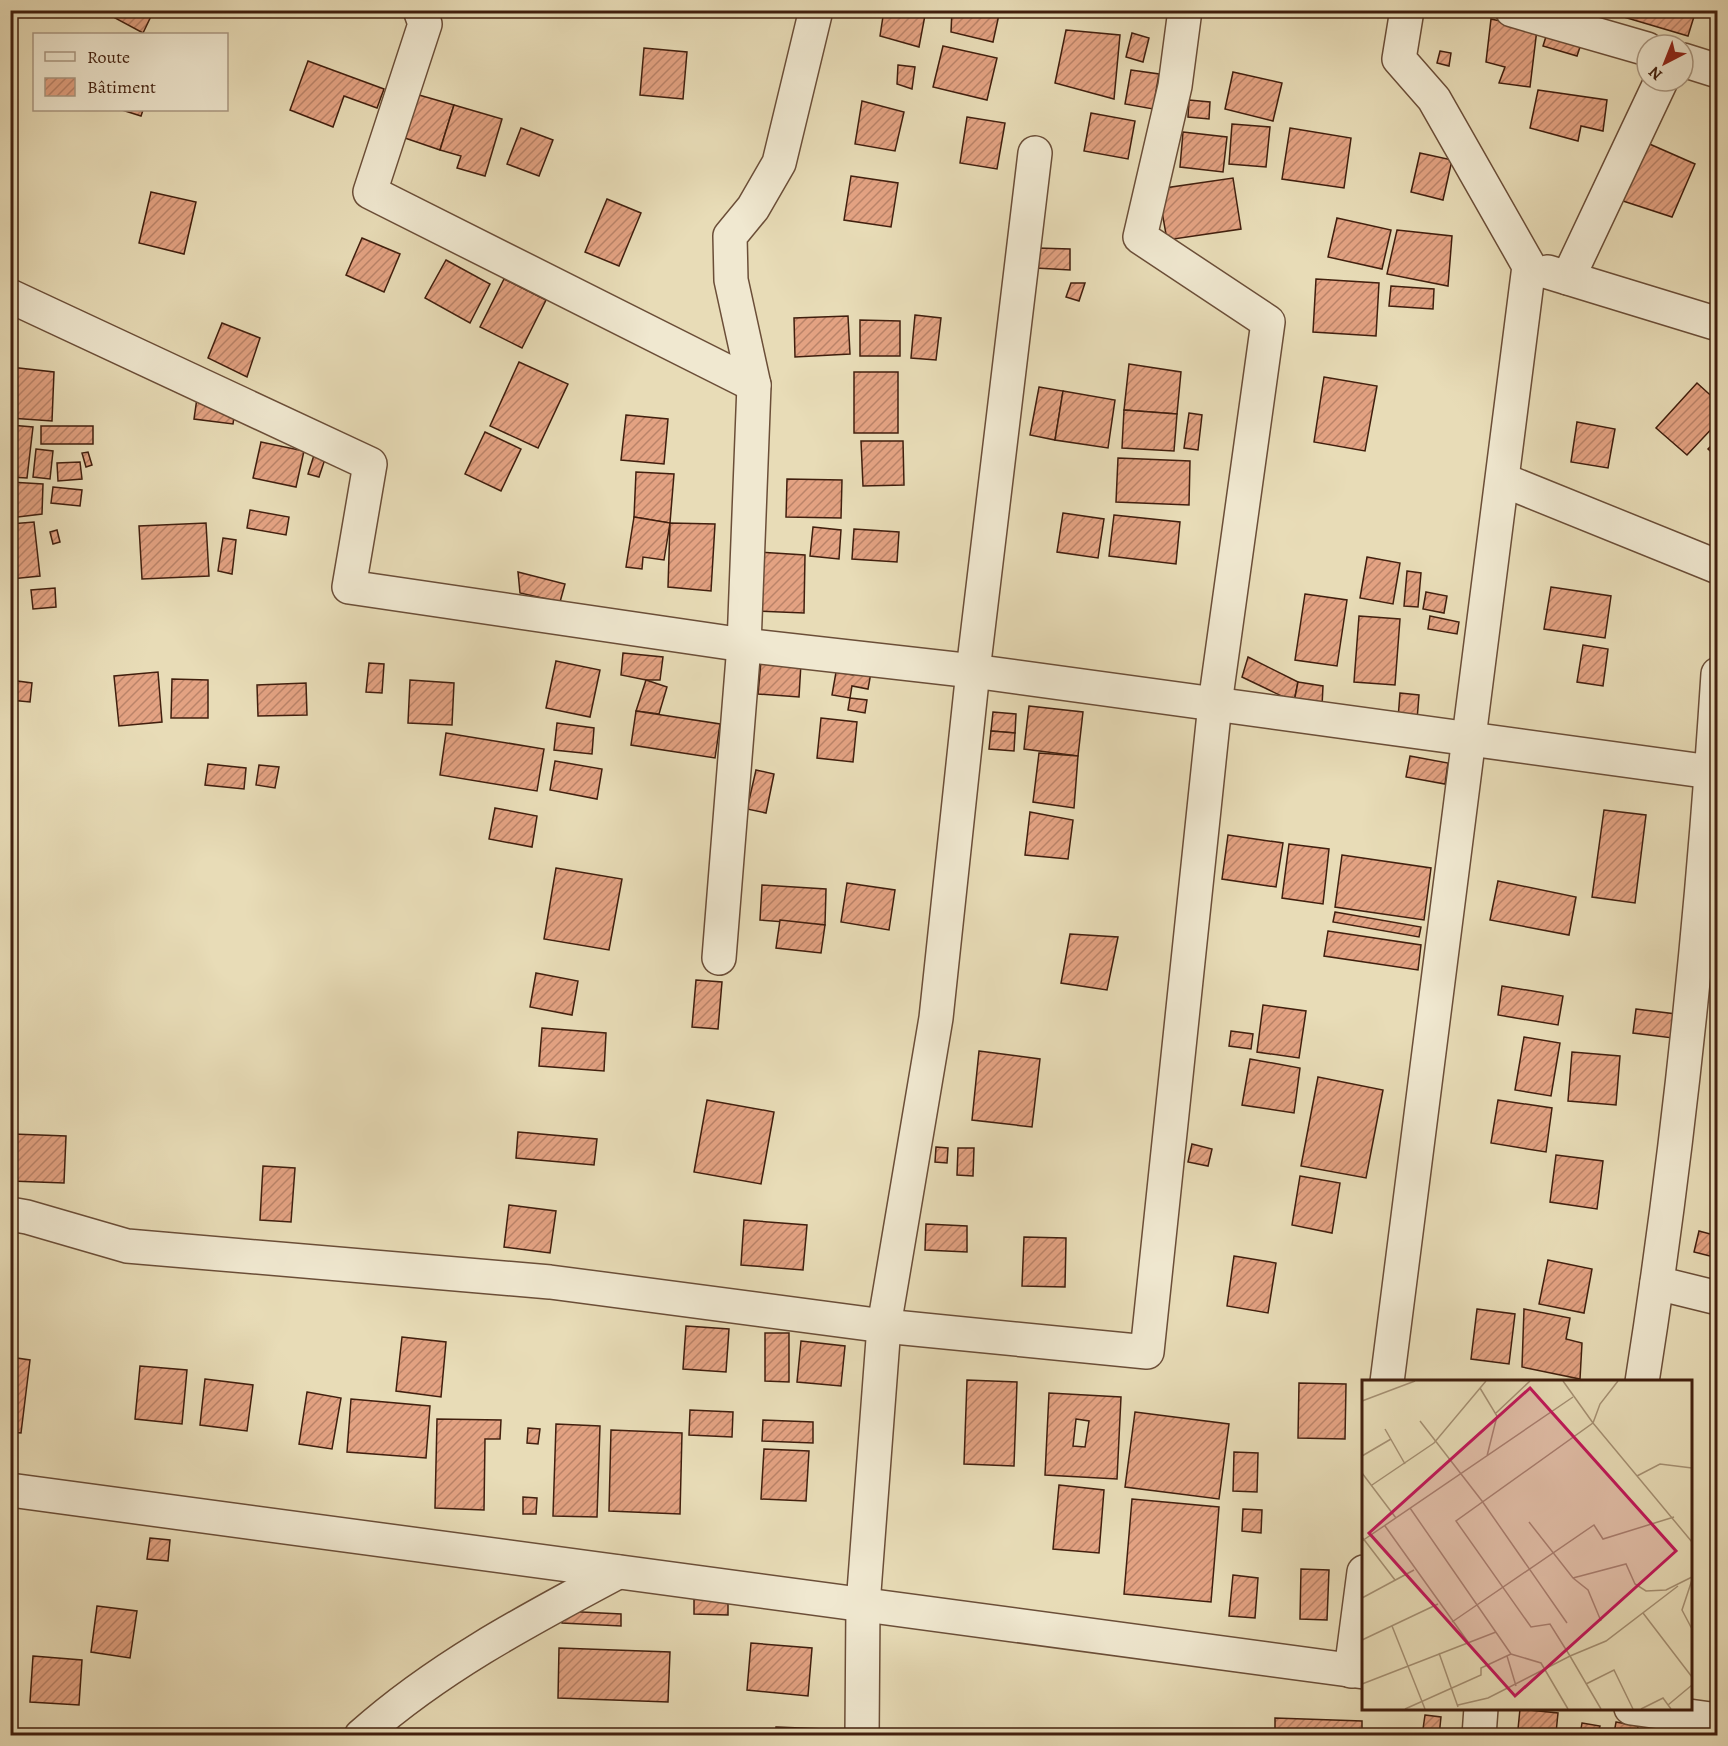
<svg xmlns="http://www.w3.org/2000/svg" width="1728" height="1746" font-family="Alegreya,serif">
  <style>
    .building { fill: url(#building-hatch); stroke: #411f0e; stroke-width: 1.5; fill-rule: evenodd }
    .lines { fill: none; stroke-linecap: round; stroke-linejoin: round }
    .minor-casing { stroke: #6b4e38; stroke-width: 36 }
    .minor { stroke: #f0e8d0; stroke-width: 33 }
    .inset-road { fill: none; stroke: #a59073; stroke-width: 1.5 }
    .view { fill: #c2185b; fill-opacity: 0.15; stroke: #c2185b; stroke-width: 3 }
    .inset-edge { fill: none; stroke: #411f0e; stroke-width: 3 }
  </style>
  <defs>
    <pattern id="building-hatch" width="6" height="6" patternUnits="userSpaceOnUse" patternTransform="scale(1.5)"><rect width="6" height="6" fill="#e3a282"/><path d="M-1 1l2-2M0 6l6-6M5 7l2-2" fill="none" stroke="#ba8369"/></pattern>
  </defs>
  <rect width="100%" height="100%" fill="#e8dcb7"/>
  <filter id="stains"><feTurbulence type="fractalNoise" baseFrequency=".00333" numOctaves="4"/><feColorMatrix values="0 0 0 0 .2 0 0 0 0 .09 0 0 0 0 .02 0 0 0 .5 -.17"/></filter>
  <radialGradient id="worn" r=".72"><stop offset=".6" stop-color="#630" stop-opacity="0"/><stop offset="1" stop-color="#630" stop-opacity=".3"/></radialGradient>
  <!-- building -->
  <g class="building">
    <path d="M119 10H154L143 33 115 18Z"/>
    <path d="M884 10H926L919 47 880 36Z"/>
    <path d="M952 10H1000L993 42 951 32Z"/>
    <path d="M1619 10H1696L1688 36 1617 15Z"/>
    <path d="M1491 19 1537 29 1530 87 1499 83 1505 67 1486 62Z"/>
    <path d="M1549 27 1583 38 1577 56 1543 46Z"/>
    <path d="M1066 30 1120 35 1114 99 1055 83Z"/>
    <path d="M1132 33 1149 38 1143 62 1126 57Z"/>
    <path d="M943 46 997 58 987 100 933 87Z"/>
    <path d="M644 48 687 52 683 99 640 95Z"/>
    <path d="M1440 51 1451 53 1449 66 1437 63Z"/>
    <path d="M308 61 384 89 377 108 344 96 333 127 290 110Z"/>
    <path d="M898 65 915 67 912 89 897 84Z"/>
    <path d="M1131 70 1159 74 1153 109 1125 104Z"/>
    <path d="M1233 72 1282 83 1273 121 1225 109Z"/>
    <path d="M1538 90 1607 100 1603 131 1581 126 1578 141 1530 128Z"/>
    <path d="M412 93 454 105 440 150 399 136Z"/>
    <path d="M1189 100 1210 102 1209 119 1188 117Z"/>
    <path d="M862 101 904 112 895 151 855 144Z"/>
    <path d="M454 105 502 119 485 176 457 168 461 156 440 150Z"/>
    <path d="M122 110H143L141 116Z"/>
    <path d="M1091 113 1135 121 1128 159 1084 151Z"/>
    <path d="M967 117 1005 123 997 169 960 163Z"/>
    <path d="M1232 124 1270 127 1266 167 1229 164Z"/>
    <path d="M521 128 553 140 539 176 507 164Z"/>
    <path d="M1290 128 1351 138 1344 188 1282 179Z"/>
    <path d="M1183 132 1227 137 1223 172 1180 167Z"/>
    <path d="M1645 142 1695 164 1672 217 1620 200Z"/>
    <path d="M1420 153 1452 160 1443 200 1411 192Z"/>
    <path d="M851 176 898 183 891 227 844 220Z"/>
    <path d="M1233 178 1241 229 1167 240 1158 189Z"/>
    <path d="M151 192 196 202 184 254 139 243Z"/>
    <path d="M607 199 641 213 619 266 585 252Z"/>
    <path d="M1337 218 1391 230 1382 269 1328 257Z"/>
    <path d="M1397 230 1452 236 1448 286 1387 274Z"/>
    <path d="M362 238 400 254 384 292 346 275Z"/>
    <path d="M1037 248 1070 249V270L1036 268Z"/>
    <path d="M446 260 490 284 470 323 425 298Z"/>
    <path d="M504 279 546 300 522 348 480 327Z"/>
    <path d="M1316 279 1379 283 1376 336 1313 332Z"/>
    <path d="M1071 283H1085L1079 301 1066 297Z"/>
    <path d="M1391 286 1434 289 1433 309 1389 306Z"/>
    <path d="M915 315 941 318 936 360 911 358Z"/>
    <path d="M848 316 850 354 795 357 794 318Z"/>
    <path d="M860 320 900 321V356H860Z"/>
    <path d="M222 323 260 338 247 377 208 358Z"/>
    <path d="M519 362 568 384 538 448 490 426Z"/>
    <path d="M1129 364 1181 372 1177 414 1124 410Z"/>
    <path d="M10 367 54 372 52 421 10 418Z"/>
    <rect x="854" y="372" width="44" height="61"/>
    <path d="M1324 377 1377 386 1365 451 1314 442Z"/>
    <path d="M1697 383 1718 402V422L1687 455 1656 428Z"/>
    <path d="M1039 387 1063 391 1055 440 1030 435Z"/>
    <path d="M1063 391 1115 400 1108 448 1055 440Z"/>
    <path d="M197 398 236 403 233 424 194 419Z"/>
    <path d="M1124 410 1177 414 1174 451 1122 448Z"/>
    <path d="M1189 413 1202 415 1198 450 1184 448Z"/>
    <path d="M626 415 668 419 664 464 621 460Z"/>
    <path d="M1577 422 1615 429 1608 468 1571 462Z"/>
    <path d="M10 425 33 427 27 478 10 477Z"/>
    <rect x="41" y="426" width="52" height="18"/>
    <path d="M485 432 521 449 501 491 465 474Z"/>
    <path d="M1718 439V458L1708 449Z"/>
    <path d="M861 441H903L904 485 863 486Z"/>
    <path d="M261 442 304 451 296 487 253 478Z"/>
    <path d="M36 449 53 451 50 479 33 477Z"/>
    <path d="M88 452 92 465 86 467 82 453Z"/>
    <path d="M315 452 326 456 319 477 308 474Z"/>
    <path d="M1118 458 1190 461 1189 505 1116 502Z"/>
    <path d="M80 462 82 479 58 481 57 463Z"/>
    <path d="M636 472 674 474 670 523 634 517Z"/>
    <path d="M787 479 842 480 841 518 786 517Z"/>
    <path d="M10 482 43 484 42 514 10 518Z"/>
    <path d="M53 487 82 490 80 506 51 503Z"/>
    <path d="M250 510 289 517 286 535 247 528Z"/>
    <path d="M1063 513 1104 519 1098 558 1057 552Z"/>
    <path d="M1114 515 1180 522 1176 564 1109 556Z"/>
    <path d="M634 517 670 523 664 560 643 557 642 569 626 567Z"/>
    <path d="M34 522 40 576 11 579 10 524Z"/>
    <path d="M206 523 209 576 142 579 139 526Z"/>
    <path d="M670 523 715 524 711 591 668 587Z"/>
    <path d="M813 527 841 530 839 559 810 556Z"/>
    <path d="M854 529 899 532 897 562 852 559Z"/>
    <path d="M57 530 60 542 53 544 50 532Z"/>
    <path d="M223 538 236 540 232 574 218 571Z"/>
    <path d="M760 552 805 555 804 613 758 611Z"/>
    <path d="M1367 557 1400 563 1393 604 1360 598Z"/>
    <path d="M1407 571 1421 573 1418 607 1404 606Z"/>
    <path d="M518 572 565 584 560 602 520 593Z"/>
    <path d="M1551 587 1611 596 1605 638 1544 629Z"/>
    <path d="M55 588 56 607 33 609 31 590Z"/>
    <path d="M1426 592 1447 596 1444 613 1423 609Z"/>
    <path d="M1305 594 1347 600 1337 666 1295 660Z"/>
    <path d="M1359 616 1400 619 1395 685 1354 682Z"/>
    <path d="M1430 616 1459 622 1457 634 1428 629Z"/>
    <path d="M1583 645 1608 649 1603 686 1577 682Z"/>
    <path d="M623 653 663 657 660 680H646L621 675Z"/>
    <path d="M1248 657 1298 682 1294 702 1242 677Z"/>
    <path d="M556 661 600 670 590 717 546 708Z"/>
    <path d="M761 661 801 663 799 697 758 694Z"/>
    <path d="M369 663 384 664 382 693 366 692Z"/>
    <path d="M855 664 872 667 868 689 852 686 850 698 832 695 836 672 853 675Z"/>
    <path d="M158 672 162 722 119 726 114 676Z"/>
    <path d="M172 679 208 680V718H171Z"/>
    <path d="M10 680 32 683 30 702 10 700Z"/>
    <path d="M410 680 454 683 452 725 408 723Z"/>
    <path d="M646 680 667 687 659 714 636 711Z"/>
    <path d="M1298 682 1323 686 1322 706 1294 702Z"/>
    <path d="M306 683 307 715 258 716 257 685Z"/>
    <path d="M1400 693 1419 695 1417 720 1398 719Z"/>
    <path d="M850 698 867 700 865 713 848 710Z"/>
    <path d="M1029 706 1083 712 1078 756 1024 749Z"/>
    <path d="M636 711 720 724 715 758 631 745Z"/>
    <path d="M993 712 1016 714 1015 733 991 731Z"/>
    <path d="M821 718 857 722 853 762 817 758Z"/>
    <path d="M557 723 594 728 592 754 554 750Z"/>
    <path d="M991 731 1015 733 1014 751 989 749Z"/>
    <path d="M446 733 544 749 537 791 440 775Z"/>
    <path d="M1039 753 1078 756 1074 808 1033 802Z"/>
    <path d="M1410 756 1448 763 1445 784 1406 777Z"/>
    <path d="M555 761 602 769 597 799 550 790Z"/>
    <path d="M208 764 246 768 244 789 205 785Z"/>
    <path d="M259 765 279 767 275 788 256 785Z"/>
    <path d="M756 770 774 774 766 813 747 809Z"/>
    <path d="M495 808 537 816 532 847 489 839Z"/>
    <path d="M1604 810 1646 815 1635 903 1592 897Z"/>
    <path d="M1030 812 1073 820 1068 859 1025 855Z"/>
    <path d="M1228 835 1283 843 1276 887 1222 879Z"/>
    <path d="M1289 844 1329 849 1323 904 1282 898Z"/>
    <path d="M1342 855 1431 868 1424 920 1335 907Z"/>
    <path d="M556 868 622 879 609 950 544 939Z"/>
    <path d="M1498 881 1576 897 1569 935 1490 920Z"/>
    <path d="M847 883 895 890 889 930 841 922Z"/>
    <path d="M762 885 826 889 825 925 760 920Z"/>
    <path d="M1335 912 1421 927 1419 937 1333 922Z"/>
    <path d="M780 920 825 925 821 953 776 948Z"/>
    <path d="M1328 931 1421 945 1418 970 1324 956Z"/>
    <path d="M1070 934 1118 937 1107 990 1061 983Z"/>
    <path d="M536 973 578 981 572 1015 530 1007Z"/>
    <path d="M696 980 722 982 718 1029 692 1027Z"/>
    <path d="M1502 986 1563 996 1558 1025 1498 1015Z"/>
    <path d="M1263 1005 1306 1011 1299 1058 1257 1052Z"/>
    <path d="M1636 1009 1676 1014 1673 1038 1633 1033Z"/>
    <path d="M542 1028 606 1033 604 1071 539 1066Z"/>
    <path d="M1231 1031 1253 1034 1251 1049 1229 1046Z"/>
    <path d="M1524 1037 1560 1043 1551 1096 1515 1090Z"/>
    <path d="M979 1051 1040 1059 1032 1127 972 1120Z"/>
    <path d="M1572 1052 1620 1056 1616 1105 1568 1101Z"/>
    <path d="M1250 1059 1300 1068 1294 1113 1242 1105Z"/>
    <path d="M1318 1077 1383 1090 1366 1178 1301 1166Z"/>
    <path d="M707 1100 774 1112 761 1184 694 1172Z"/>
    <path d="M1498 1100 1552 1108 1546 1152 1491 1143Z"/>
    <path d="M518 1132 597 1139 594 1165 516 1158Z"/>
    <path d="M13 1134 66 1136 64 1183 11 1181Z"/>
    <path d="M1192 1144 1212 1149 1208 1166 1188 1162Z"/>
    <path d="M936 1147 948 1148 947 1163 935 1162Z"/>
    <path d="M958 1148H974L973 1176 957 1175Z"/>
    <path d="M1556 1155 1603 1161 1597 1209 1550 1202Z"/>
    <path d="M263 1166 295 1168 291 1222 260 1220Z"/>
    <path d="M1300 1176 1340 1183 1332 1233 1292 1225Z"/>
    <path d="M509 1205 556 1211 550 1253 504 1247Z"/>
    <path d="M744 1220 807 1225 803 1270 741 1265Z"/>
    <path d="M926 1224 967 1226V1252L925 1250Z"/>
    <path d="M1699 1231 1718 1236V1258L1694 1252Z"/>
    <path d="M1024 1237 1066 1238 1065 1287 1022 1286Z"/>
    <path d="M1234 1256 1276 1263 1268 1313 1227 1306Z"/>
    <path d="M1548 1260 1592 1269 1584 1313 1539 1304Z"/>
    <path d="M1477 1309 1515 1314 1509 1364 1471 1359Z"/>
    <path d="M1524 1309 1570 1318 1566 1339 1582 1343 1580 1379 1522 1367Z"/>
    <path d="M686 1326 729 1329 726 1372 683 1369Z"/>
    <path d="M765 1333H789V1382L765 1381Z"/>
    <path d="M402 1337 446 1342 441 1397 396 1391Z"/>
    <path d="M801 1341 845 1346 841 1386 797 1382Z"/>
    <path d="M10 1357 30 1360 21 1433 10 1432Z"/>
    <path d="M140 1366 187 1370 182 1424 135 1419Z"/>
    <path d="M205 1379 253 1385 247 1431 200 1425Z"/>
    <path d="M967 1380 1017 1382 1014 1466 964 1464Z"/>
    <path d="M1299 1383 1346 1384 1345 1439 1298 1438Z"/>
    <path d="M307 1392 341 1398 332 1449 299 1444Z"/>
    <path d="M1049 1393 1121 1397 1117 1479 1045 1475ZM1076 1419 1089 1421 1085 1447 1073 1446Z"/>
    <path d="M351 1399 430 1406 426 1458 347 1452Z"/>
    <path d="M690 1410 733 1412 732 1437 689 1435Z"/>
    <path d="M1135 1412 1229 1424 1219 1499 1125 1487Z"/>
    <path d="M437 1419 501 1420 500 1439H485L484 1510 435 1508Z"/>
    <path d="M763 1420 813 1422V1443L762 1441Z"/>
    <path d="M556 1424 600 1426 597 1517 553 1516Z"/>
    <path d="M528 1428 540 1429 538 1444 527 1443Z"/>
    <path d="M611 1430 682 1433 680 1514 609 1511Z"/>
    <path d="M764 1449 809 1451 806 1501 761 1499Z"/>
    <path d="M1234 1452 1258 1453 1257 1492 1233 1491Z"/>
    <path d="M1059 1485 1104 1490 1099 1553 1053 1549Z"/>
    <path d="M523 1497 537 1498 536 1514H523Z"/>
    <path d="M1132 1499 1219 1507 1211 1602 1124 1594Z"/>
    <path d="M1243 1509 1262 1510 1261 1533 1242 1531Z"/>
    <path d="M150 1538 170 1540 168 1561 147 1559Z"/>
    <path d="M1301 1569 1329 1570 1327 1620 1300 1619Z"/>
    <path d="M1233 1575 1258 1578 1255 1618 1229 1616Z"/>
    <path d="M694 1595 728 1597V1615L694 1614Z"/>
    <path d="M97 1606 137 1611 130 1658 91 1652Z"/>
    <path d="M562 1611 621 1614V1626L562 1623Z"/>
    <path d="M751 1643 812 1648 808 1696 747 1690Z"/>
    <path d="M559 1648 670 1652 668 1702 558 1698Z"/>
    <path d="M33 1656 82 1660 79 1705 30 1702Z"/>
    <path d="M1520 1709 1558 1713 1556 1733 1518 1729Z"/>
    <path d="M1425 1715 1441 1717 1439 1736H1422Z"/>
    <path d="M1275 1718 1362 1721V1736H1275Z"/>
    <path d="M1616 1722 1638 1726 1637 1736 1614 1733Z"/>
    <path d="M1582 1723 1600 1726 1598 1732 1581 1729Z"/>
    <path d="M776 1727 825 1729V1736H775Z"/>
    <path d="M91 1729 146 1735 145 1736H91Z"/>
    <path d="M1373 1730 1407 1732V1736H1373Z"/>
  </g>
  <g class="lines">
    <defs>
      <g id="minor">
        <path d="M420 10 425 24 370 192 754 385"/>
        <path d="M1512 10 1647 49"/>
        <path d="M1683 60 1718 71"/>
        <path d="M1548 272 1718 324"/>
        <path d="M1568 278 1661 81"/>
        <path d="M10 296 370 464 349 587 744 645 973 671 1711 772"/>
        <path d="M1503 480 1718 567"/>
        <path d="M719 958 744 645 754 385 731 280 730 236 753 208 779 163 816 10"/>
        <path d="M10 1214 27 1217 127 1246 550 1282 884 1326 1147 1352 1215 704 1268 322 1140 237 1175 86 1185 10"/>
        <path d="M1657 1283 1718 1298"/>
        <path d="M1387 1382 1529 266 1434 99 1399 59 1407 10"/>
        <path d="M1642 1382C1679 1147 1703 910 1718 674"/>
        <path d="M10 1490 1364 1672"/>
        <path d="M1351 1671 1364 1572"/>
        <path d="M1631 1708 1718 1720"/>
        <path d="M361 1736C437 1668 528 1620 618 1572"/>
        <path d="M862 1736 863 1605 884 1326 936 1018 973 671 1035 153"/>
        <path d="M1479 1736 1481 1708"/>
      </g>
    </defs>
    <!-- minor casing -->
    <use href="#minor" class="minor-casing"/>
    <!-- minor -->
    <use href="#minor" class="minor"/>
  </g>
  <!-- overview -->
  <g transform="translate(1362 1380)">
    <rect width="330" height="330" fill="#e8dcb7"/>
    <path class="inset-road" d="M201 1 231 43M118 8 135 36 125 76M0 21 53 1M134 33 168 1M58 41 120 121 205 243M231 43 238 24 256 1M23 49 43 84M0 76 29 59M0 93 34 138M275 96 298 84 330 88M10 105 72 63 124 1M48 128 149 274 179 283 206 329M167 142 211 198 226 210 239 241M23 146 106 262M0 157 33 200M0 161 211 17M211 198 264 184 273 204 284 211 304 210 330 197M330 200 320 230 330 249M316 206 244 261 208 276 188 244 169 247 94 141 231 43 330 162M0 218 52 190M281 233 330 297M90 242 232 145 241 159 312 137M30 246 63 329M0 260 76 224M77 273 96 327M145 276 154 306M0 304 134 252M224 304 252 290 271 329M96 325 126 318 208 276 239 329M306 325 330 305M43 329 119 295V288L149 274M279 329 301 318 309 329"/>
    <path class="view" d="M168 8 314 171 153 316 7 153Z"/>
    <rect width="330" height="330" class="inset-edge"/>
  </g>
  <!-- margin -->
  <rect width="1728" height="1746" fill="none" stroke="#e8dcb7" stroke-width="36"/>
  <rect x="12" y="12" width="1704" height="1722" fill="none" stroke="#411f0e" stroke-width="3"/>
  <rect x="18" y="18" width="1692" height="1710" fill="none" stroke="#411f0e" stroke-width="1.5"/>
  <!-- legend -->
  <rect x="33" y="33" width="195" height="78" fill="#f0e8d0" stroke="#aa9882" stroke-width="1.5"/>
  <rect x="45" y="52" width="30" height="9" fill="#f0e8d0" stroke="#aa9882" stroke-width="1.5"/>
  <text x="87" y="63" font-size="18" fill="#411f0e">Route</text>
  <rect x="45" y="78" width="30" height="18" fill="url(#building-hatch)" stroke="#aa9882" stroke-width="1.5"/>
  <text x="87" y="93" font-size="18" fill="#411f0e">Bâtiment</text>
  <!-- north arrow -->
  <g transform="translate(1665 63) rotate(222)"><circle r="28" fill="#f0e8d0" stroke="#aa9882" stroke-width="1.5"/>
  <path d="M0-4.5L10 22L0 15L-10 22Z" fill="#8f2418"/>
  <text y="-9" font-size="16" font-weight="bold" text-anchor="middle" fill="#411f0e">N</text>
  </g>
  <rect width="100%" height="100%" filter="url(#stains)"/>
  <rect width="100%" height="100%" fill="url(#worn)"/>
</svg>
